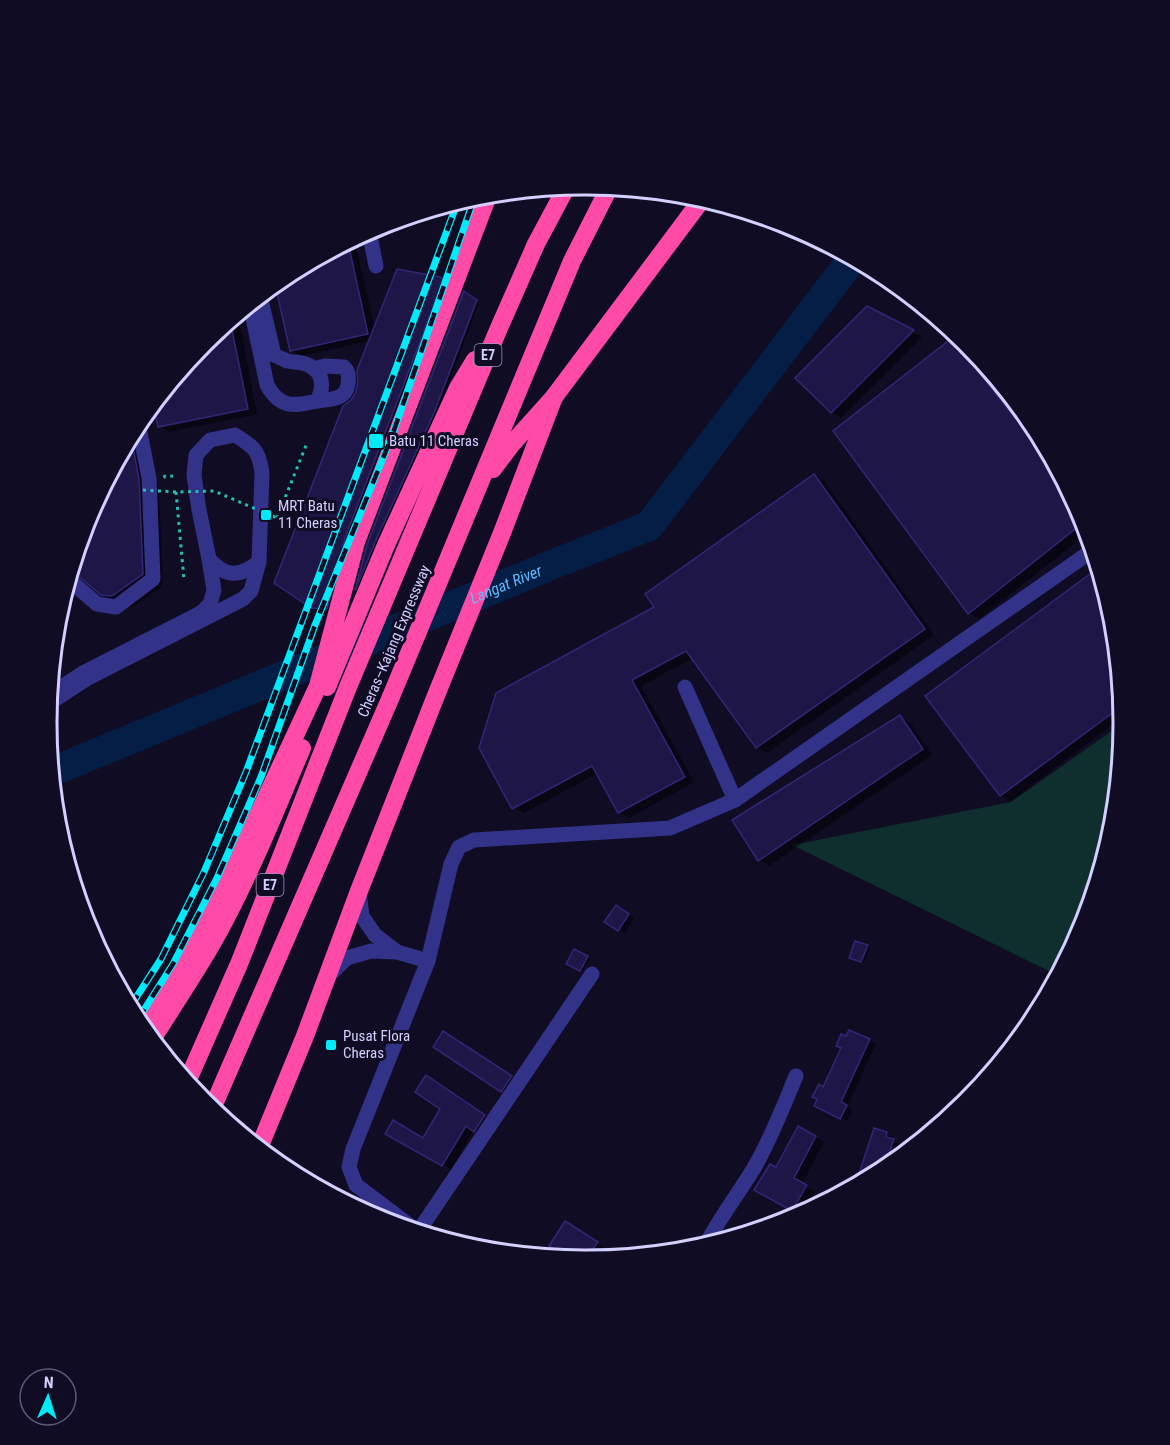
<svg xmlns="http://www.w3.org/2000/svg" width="1170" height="1445" font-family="'Roboto Condensed',sans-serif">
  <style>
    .green { fill: #0e2f2d }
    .shadow { fill: #0007 }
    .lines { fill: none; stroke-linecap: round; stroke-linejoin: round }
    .river { stroke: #051e45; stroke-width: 30 }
    .building { fill: #1e1647; stroke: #322676; stroke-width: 1.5 }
    .path { stroke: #22c0b0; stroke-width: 3; stroke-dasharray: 3 4.5; stroke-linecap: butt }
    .minor { stroke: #323288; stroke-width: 15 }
    .highway { stroke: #ff4aa8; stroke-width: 18 }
    .rail-casing { stroke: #00ebfa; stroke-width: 7 }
    .rail { stroke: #0f0c24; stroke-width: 4.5; stroke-dasharray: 14; stroke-linecap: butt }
    .path-bridge { stroke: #22c0b0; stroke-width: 3; stroke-dasharray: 3 4.5; stroke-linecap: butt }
    .poi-dot { fill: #00ebfa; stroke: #0f0c24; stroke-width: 2 }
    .labels { text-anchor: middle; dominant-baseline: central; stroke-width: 6; stroke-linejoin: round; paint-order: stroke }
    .shield { fill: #0f0c24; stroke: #9894bd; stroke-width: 1.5 }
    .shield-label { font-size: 14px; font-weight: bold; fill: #d3cfff }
    .poi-label { font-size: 15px; fill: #d3cfff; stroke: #0f0c24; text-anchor: start }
    .street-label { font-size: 15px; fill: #d3cfff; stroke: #0f0c24 }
    .water-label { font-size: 16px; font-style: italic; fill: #5dbbff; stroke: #0f0c24 }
    .rim { fill: none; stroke: #d3cfff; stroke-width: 3 }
  </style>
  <rect width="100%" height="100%" fill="#0f0c24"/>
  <!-- green -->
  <path class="green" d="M1123 723 1113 828 1082 929 1057 975 792 845 1011 802Z"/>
  <!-- shadow -->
  <g class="shadow">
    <path d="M354 238 375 328 440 279 446 282 329 610 315 608 276 582 352 401 357 393 370 341 301 356 291 350 276 283 286 275Z"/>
    <path d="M464 294 479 303 437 414 358 591 356 590 368 546Z"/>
    <path d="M867 308 922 337 841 418 832 412Z"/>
    <path d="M238 314 257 414 169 432 159 426 154 402 204 341Z"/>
    <path d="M953 339 962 345 1019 417 1024 413 1033 424 1083 517 1088 533 979 619 969 613Z"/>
    <path d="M143 416 159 492 163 586 133 607 123 606 102 594 72 567 88 516 137 423Z"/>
    <path d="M814 476 824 481 934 635 767 753 757 747 693 658 641 686 694 782 629 818 619 812 598 773 524 813 514 808 656 607Z"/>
    <path d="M1099 569 1113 618 1123 717 1011 801 1001 795 927 697Z"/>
    <path d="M900 717 910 722 932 755 769 866 759 860 734 821Z"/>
    <path d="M616 907 635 918 625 933 606 922Z"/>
    <path d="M867 946 870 948 864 962 854 959Z"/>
    <path d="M575 951 590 959 583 971 568 963Z"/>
    <path d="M850 1032 876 1044 847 1107 852 1110 847 1121 822 1109 824 1089Z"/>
    <path d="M454 1039 521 1082 512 1096 502 1090Z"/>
    <path d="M435 1082 492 1121 483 1135 474 1130 451 1169 387 1133 424 1140 442 1109Z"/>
    <path d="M798 1128 824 1142 802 1184 815 1191 801 1215 757 1190 776 1169Z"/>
    <path d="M875 1130 893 1137 892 1140 900 1144 894 1162 884 1170 857 1185Z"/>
    <path d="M566 1223 603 1247 594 1260H575Z"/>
  </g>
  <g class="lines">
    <!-- river -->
    <path class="river" id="s1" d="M51 772 544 568 649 526 853 258"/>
  </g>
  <!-- building -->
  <g class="building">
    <path d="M348 242 368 334 290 351 275 284 286 275Z"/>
    <path d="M397 269 440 277 444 279 345 538 327 609 311 608 274 583 343 406 351 400 356 392 358 380 357 370Z"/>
    <path d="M464 291 477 300 434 413 376 540 355 591 367 545Z"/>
    <path d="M867 306 914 330 831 413 795 378Z"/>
    <path d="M230 320 248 409 158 427 153 404 205 341Z"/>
    <path d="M952 338 1015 418 1023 412 1033 424 1083 517 1084 522 968 614 833 431Z"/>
    <path d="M131 436 139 479 143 574 112 596 101 595 71 570 88 516Z"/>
    <path d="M814 474 925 629 756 748 686 651 632 680 685 777 618 813 592 766 512 809 479 748 496 693 654 607 645 594Z"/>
    <path d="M1098 568 1113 618 1122 706 1000 796 925 696Z"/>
    <path d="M900 715 923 749 758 861 732 820Z"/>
    <path d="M616 905 629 914 618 931 604 922Z"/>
    <path d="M855 941 868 945 861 962 849 958Z"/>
    <path d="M574 949 588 956 580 971 566 964Z"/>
    <path d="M849 1030 870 1039 841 1102 847 1105 840 1119 814 1106 817 1099 812 1097 819 1084 823 1087 841 1048 836 1046 841 1034 846 1036Z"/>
    <path d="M443 1031 512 1076 501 1092 433 1047Z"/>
    <path d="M426 1075 485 1115 474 1132 466 1126 442 1166 385 1134 393 1120 423 1138 440 1109 415 1092Z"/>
    <path d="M798 1126 816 1136 794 1178 807 1185 792 1211 754 1190 770 1164 776 1167Z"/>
    <path d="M874 1128 887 1132 886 1137 894 1139 883 1171 855 1186Z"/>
    <path d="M565 1221 598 1242 585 1261 572 1260 549 1246Z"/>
  </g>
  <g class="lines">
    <!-- path -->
    <g class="path">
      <path d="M164 475 165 477 173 476"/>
      <path d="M176 492 184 580"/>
      <path d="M277 518 307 443"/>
    </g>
    <!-- minor -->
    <g class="minor">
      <path d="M369 231 376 266"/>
      <path d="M250 304 267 385C280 409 294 406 317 401 326 384 322 368 302 363 297 362 292 362 287 361 283 359 278 357 274 355L260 296"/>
      <path d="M314 369 325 366 344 367C349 372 349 377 348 384 346 400 331 399 317 401"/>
      <path d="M209 559C226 578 240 577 259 562"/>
      <path d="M68 579 97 604 116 607 153 579 149 478 138 423"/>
      <path d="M685 687 735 800"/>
      <path d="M48 704 88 678 243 599 251 591 259 562 262 473C259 450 254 447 235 435L210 440 196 455 194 475 199 510 209 559 214 590 210 604 203 611 195 616 83 673 49 695"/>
      <path d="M359 892 362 916 375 935 397 952"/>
      <path d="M328 976 347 958 371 951 397 952 428 961"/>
      <path d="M417 1231 356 1185 349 1167 353 1149 428 961 451 864 459 847 474 840 670 828 735 800 1093 550"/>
      <path d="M418 1232 592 974"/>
      <path d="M705 1246C719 1219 738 1194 754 1168 771 1139 783 1107 796 1076"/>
    </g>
    <!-- highway -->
    <g class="highway">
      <path d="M493 469 511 445 554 397 703 198"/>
      <path d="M327 687 386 545 458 388 475 360"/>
      <path d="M144 1030 218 901 318 686 356 542 489 193"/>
      <path d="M153 1038C180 995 209 953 231 908 258 856 279 802 302 748"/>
      <path d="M187 1082 239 964 348 687 499 328 536 244 567 186"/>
      <path d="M212 1109 390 699 572 261 610 186"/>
      <path d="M259 1148 305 1036 359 891 435 698 502 533 554 397"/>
    </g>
    <defs>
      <g id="rail">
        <path d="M130 1007 161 959 204 872 246 772 458 201"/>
        <path d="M137 1021 173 964 218 876 261 777 315 625 392 436 475 196"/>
      </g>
    </defs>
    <!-- rail casing -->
    <use href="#rail" class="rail-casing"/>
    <!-- rail -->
    <use href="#rail" class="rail"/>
    <!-- path-bridge -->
    <path class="path-bridge" d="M143 490 176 492 214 491 277 518"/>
  </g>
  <!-- markers -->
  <g class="poi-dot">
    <rect x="368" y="433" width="16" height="16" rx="3"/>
    <rect x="260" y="509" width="12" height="12" rx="3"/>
    <rect x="325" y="1039" width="12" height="12" rx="3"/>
  </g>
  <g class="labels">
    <!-- shield labels -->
    <g class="shield">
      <rect x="474.5" y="344" width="27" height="22" rx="4.5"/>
      <rect x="256.5" y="874" width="27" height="22" rx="4.5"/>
    </g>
    <g class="shield-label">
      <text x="488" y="355">E7</text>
      <text x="270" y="885">E7</text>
    </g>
    <!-- poi labels -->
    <g class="poi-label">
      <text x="389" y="441">Batu 11 Cheras</text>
      <text x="278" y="506">MRT Batu<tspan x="278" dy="17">11 Cheras</tspan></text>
      <text x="343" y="1036">Pusat Flora<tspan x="343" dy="17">Cheras</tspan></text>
    </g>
    <!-- street labels -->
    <g class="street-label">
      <text transform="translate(394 641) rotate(-67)">Cheras–Kajang Expressway</text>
    </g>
    <!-- water labels -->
    <g class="water-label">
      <text stroke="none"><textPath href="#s1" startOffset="492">Langat River</textPath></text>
    </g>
  </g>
  <!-- crop -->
  <path d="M0 0H1170V1445H0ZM584 195H586A527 527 0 0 1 1113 722V723A527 527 0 0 1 586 1250H584A527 527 0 0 1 57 723V722A527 527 0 0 1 584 195Z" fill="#0f0c24" fill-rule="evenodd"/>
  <path class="rim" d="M584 195H586A527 527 0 0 1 1113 722V723A527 527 0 0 1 586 1250H584A527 527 0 0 1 57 723V722A527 527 0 0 1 584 195Z"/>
  <!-- north arrow -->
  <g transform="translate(48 1397) rotate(3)"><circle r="28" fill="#0f0c24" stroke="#5d5a7c" stroke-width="1.5"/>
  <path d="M0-4.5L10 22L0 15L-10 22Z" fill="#00ebfa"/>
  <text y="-9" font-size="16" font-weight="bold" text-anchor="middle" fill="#d3cfff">N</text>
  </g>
</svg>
